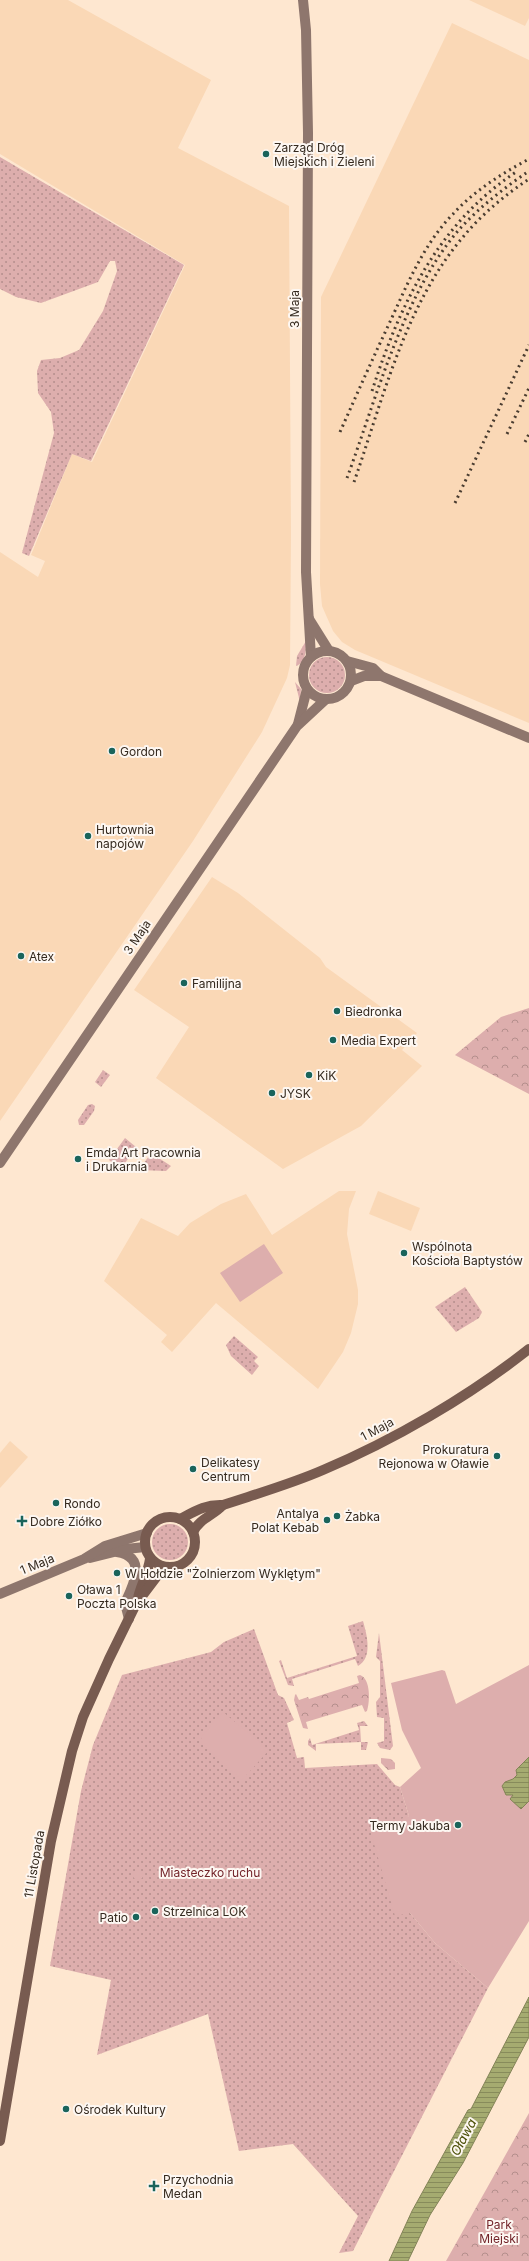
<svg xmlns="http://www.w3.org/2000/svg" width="529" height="2261" font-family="Inter,sans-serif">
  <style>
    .built { fill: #fad8b6 }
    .grass { fill: url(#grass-dots) }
    .forest { fill: url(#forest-crowns) }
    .pitch { fill: #ddaead }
    .water { fill: url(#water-rules); stroke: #838457 }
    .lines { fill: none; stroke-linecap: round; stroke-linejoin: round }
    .secondary { stroke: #8e766d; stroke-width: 10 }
    .primary { stroke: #785b50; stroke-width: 10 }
    .rail { stroke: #493c30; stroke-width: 3; stroke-dasharray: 2 4; stroke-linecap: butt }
    .poi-dot { fill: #1a645b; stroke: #fdf7f2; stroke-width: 1.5 }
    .labels { text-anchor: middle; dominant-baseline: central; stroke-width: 4; stroke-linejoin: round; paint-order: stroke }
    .poi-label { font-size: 12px; fill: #34291e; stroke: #fdf7f2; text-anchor: start }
    .street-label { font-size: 12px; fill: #34291e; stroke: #fdf7f2 }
    .park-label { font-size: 12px; fill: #73242a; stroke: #fdf7f2 }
    .water-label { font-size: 13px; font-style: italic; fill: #4d5109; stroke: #fdf7f2 }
  </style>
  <defs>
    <pattern id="grass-dots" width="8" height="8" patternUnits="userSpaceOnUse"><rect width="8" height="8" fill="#ddaead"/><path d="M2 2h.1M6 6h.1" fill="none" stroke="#b48e8c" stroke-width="1.8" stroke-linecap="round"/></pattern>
    <pattern id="forest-crowns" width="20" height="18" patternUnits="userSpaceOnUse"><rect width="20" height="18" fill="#ddaead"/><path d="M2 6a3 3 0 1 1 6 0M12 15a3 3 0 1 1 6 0" fill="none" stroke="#b48e8c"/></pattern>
    <pattern id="water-rules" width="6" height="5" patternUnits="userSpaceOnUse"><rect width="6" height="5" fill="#a5ab70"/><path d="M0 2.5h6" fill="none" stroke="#878b5b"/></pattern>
  </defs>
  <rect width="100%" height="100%" fill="#fee7d0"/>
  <!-- built -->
  <g class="built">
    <path d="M0 0H68L211 80 178 148 289 206 291 534 290 665 287 678 262 732 193 841 0 1121V552L38 577 45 561 31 555 72 454 92 462 185 265 0 154Z"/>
    <path d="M469 0H529V18L525 26Z"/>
    <path d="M452 23 529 60V723L355 650 342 642 333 631 322 606 320 584 321 297Z"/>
    <path d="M212 877 238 893 320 958 326 967 417 1033 402 1050 422 1066 361 1126 283 1169 156 1078 189 1027 134 990Z"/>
    <path d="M339 1191H356L349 1209 347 1234 358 1290V1304L351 1333 343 1352 318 1389 216 1303 172 1352 161 1342 167 1335 104 1281 141 1218 178 1236 190 1223 221 1204 246 1194 272 1235Z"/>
    <path d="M378 1191 420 1208 411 1231 369 1214Z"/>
    <path d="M10 1441 28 1457 0 1488V1453Z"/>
  </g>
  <!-- grass -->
  <g class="grass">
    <path d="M0 157 184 265 91 461 72 454 29 556 22 553 54 433 51 412 38 393 37 371 41 360 60 358 79 350 103 311 117 271 115 261H110L98 282 41 303 16 297 0 289Z"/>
    <path d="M306 641C306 650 306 662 296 666L297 656Z"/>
    <circle cx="327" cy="675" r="18"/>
    <path d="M295 682 301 689 300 702Z"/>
    <path d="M103 1070 110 1075 101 1087 95 1082Z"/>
    <path d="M92 1104 95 1106 94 1111 84 1125H79L78 1120 88 1105Z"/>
    <path d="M125 1138 136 1147 121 1169 109 1160Z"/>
    <path d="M151 1153 171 1166 166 1171 139 1170Z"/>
    <path d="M465 1287 482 1312 479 1318 456 1332 435 1307Z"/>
    <path d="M234 1336 258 1357 254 1361 259 1366 252 1375 231 1356 226 1345Z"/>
    <circle cx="170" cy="1542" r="18"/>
    <path d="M363 1621C367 1635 373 1658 358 1666L355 1659 292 1679 294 1686 288 1685 279 1661 281 1660 287 1678 357 1656 348 1626Z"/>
    <path d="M254 1629 278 1695 284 1698 294 1720 287 1723 297 1758 304 1757 305 1768 377 1764 395 1785 400 1787 409 1816 403 1820 410 1913 435 1943 488 1988 353 2251 339 2253 358 2216 293 2144 239 2151 208 2014 97 2055 111 1980 50 1966 81 1791 93 1745 122 1675 211 1652 224 1642Z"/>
    <path d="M379 1633 393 1746 390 1750 380 1748 377 1743 384 1741V1718L377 1717 376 1702 380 1697V1661L376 1657Z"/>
    <path d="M364 1721 368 1726H360L361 1742H368L366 1750H361V1742L316 1744V1751L308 1745V1741L310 1738 312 1745 359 1730 357 1723Z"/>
  </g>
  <!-- forest -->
  <g class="forest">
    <path d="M529 1008V1094L455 1055 501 1017Z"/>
    <path d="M360 1675C371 1679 370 1702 367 1711L365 1712 362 1705 306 1722 308 1729 303 1728 294 1700 295 1695 296 1694 299 1700 308 1697 309 1699 359 1683 357 1676Z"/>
    <path d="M381 1758 391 1759 395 1763V1769L388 1770 381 1763Z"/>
    <path d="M529 2113V2261H446Z"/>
  </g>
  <!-- pitch -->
  <g class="pitch">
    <path d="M264 1244 283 1273 240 1302 220 1273Z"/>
    <path d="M529 1665V1921L488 1988 435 1943 410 1913 395 1916 370 1830 409 1816 400 1787 421 1768 402 1730 391 1683 442 1670 445 1671 456 1704Z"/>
    <path d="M223 1712 269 1750 242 1780 202 1744 201 1737Z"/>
    <circle cx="138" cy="1875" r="5"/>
  </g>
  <!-- water -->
  <g class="water">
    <path d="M529 1757V1801L521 1809 510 1799 513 1795H506L502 1786 505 1782 513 1779 517 1775 516 1770Z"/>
    <path d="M529 1997V2037L463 2163 430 2215 408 2261H389L412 2211 468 2110 471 2109Z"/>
  </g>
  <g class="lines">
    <!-- secondary -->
    <g class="secondary">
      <path d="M303 0 306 30 308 133 306 572 311 657"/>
      <path d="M309 619 329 651"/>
      <circle cx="327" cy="675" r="24"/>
      <path d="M347 661 373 668 381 676 529 738"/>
      <path d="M351 681 364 676H381"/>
      <path d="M298 724 307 689"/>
      <path d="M0 1163 297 726 325 700"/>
      <path d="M117 1552C148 1557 133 1586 125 1603L129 1619"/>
      <path d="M90 1558 126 1549 145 1547"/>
      <path d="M0 1594 84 1559 105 1546 147 1533"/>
    </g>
    <!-- primary -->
    <g class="primary">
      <circle cx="170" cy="1542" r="25"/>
      <path d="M180 1519C195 1511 206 1504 223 1505 256 1494 291 1484 323 1470 394 1440 468 1397 529 1349"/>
      <path d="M193 1532C200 1518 213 1516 223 1505"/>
      <path d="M137 1602C140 1586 148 1574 150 1559"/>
      <path d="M0 2141 51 1841 72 1751 83 1717 109 1659 136 1604 164 1567"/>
    </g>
    <!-- rail -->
    <g class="rail">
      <path d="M372 391C400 304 438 224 516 172"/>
      <path d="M340 432C356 396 372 360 389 324 407 285 423 245 453 214 474 191 501 174 529 159"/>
      <path d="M507 434 529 388"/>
      <path d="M525 442 529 434"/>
      <path d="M347 478C376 399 403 296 457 232 477 209 504 188 529 171"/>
      <path d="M354 482C383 399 405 305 463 237 481 215 505 195 529 179"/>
      <path d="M455 503 529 345"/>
    </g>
  </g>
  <!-- markers -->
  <g class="poi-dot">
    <circle cx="266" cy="154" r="4"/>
    <circle cx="112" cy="751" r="4"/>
    <circle cx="88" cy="836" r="4"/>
    <circle cx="21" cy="956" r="4"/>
    <circle cx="184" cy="983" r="4"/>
    <circle cx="337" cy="1011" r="4"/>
    <circle cx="333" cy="1040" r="4"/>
    <circle cx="309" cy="1075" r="4"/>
    <circle cx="272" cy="1093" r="4"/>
    <circle cx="78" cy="1159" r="4"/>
    <circle cx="404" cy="1253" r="4"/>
    <circle cx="497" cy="1456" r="4"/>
    <circle cx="193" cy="1469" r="4"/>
    <circle cx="56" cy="1503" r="4"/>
    <circle cx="337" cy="1516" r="4"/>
    <circle cx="327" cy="1520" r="4"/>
    <path d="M20 1515h4v4h4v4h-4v4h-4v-4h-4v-4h4z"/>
    <circle cx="117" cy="1573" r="4"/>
    <circle cx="69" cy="1596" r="4"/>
    <circle cx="458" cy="1825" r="4"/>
    <circle cx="155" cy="1911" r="4"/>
    <circle cx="136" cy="1917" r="4"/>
    <circle cx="66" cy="2109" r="4"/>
    <path d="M152 2180h4v4h4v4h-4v4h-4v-4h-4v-4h4z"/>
  </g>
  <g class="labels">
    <!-- poi labels -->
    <g class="poi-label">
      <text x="274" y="147">Zarząd Dróg<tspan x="274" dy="14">Miejskich i Zieleni</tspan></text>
      <text x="120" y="751">Gordon</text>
      <text x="96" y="829">Hurtownia<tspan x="96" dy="14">napojów</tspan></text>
      <text x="29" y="956">Atex</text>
      <text x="192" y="983">Familijna</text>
      <text x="345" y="1011">Biedronka</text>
      <text x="341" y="1040">Media Expert</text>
      <text x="317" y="1075">KiK</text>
      <text x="280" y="1093">JYSK</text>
      <text x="86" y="1152">Emda Art Pracownia<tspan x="86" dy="14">i Drukarnia</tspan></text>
      <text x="412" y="1246">Wspólnota<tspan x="412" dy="14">Kościoła Baptystów</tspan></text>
      <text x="489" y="1449" text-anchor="end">Prokuratura<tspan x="489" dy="14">Rejonowa w Oławie</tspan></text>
      <text x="201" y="1462">Delikatesy<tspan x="201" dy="14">Centrum</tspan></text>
      <text x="64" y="1503">Rondo</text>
      <text x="319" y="1513" text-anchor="end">Antalya<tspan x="319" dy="14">Polat Kebab</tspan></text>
      <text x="345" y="1516">Żabka</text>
      <text x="30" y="1521">Dobre Ziółko</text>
      <text x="125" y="1573">W Hołdzie "Żolnierzom Wyklętym"</text>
      <text x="77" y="1589">Oława 1<tspan x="77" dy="14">Poczta Polska</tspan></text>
      <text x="450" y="1825" text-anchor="end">Termy Jakuba</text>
      <text x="163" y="1911">Strzelnica LOK</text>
      <text x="128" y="1917" text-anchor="end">Patio</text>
      <text x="74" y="2109">Ośrodek Kultury</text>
      <text x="163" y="2179">Przychodnia<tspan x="163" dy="14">Medan</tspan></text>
    </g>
    <!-- street labels -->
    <g class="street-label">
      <text transform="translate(294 309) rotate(-90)">3 Maja</text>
      <text transform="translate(137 937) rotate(-56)">3 Maja</text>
      <text transform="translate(377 1429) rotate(-28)">1 Maja</text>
      <text transform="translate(37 1564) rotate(-22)">1 Maja</text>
      <text transform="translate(34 1864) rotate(-80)">11 Listopada</text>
    </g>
    <!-- park labels -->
    <g class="park-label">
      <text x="210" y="1872">Miasteczko ruchu</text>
      <text x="499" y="2224">Park<tspan x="499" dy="14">Miejski</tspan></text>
    </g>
    <!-- water labels -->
    <g class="water-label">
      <text transform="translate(463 2137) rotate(-62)">Oława</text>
    </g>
  </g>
</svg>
